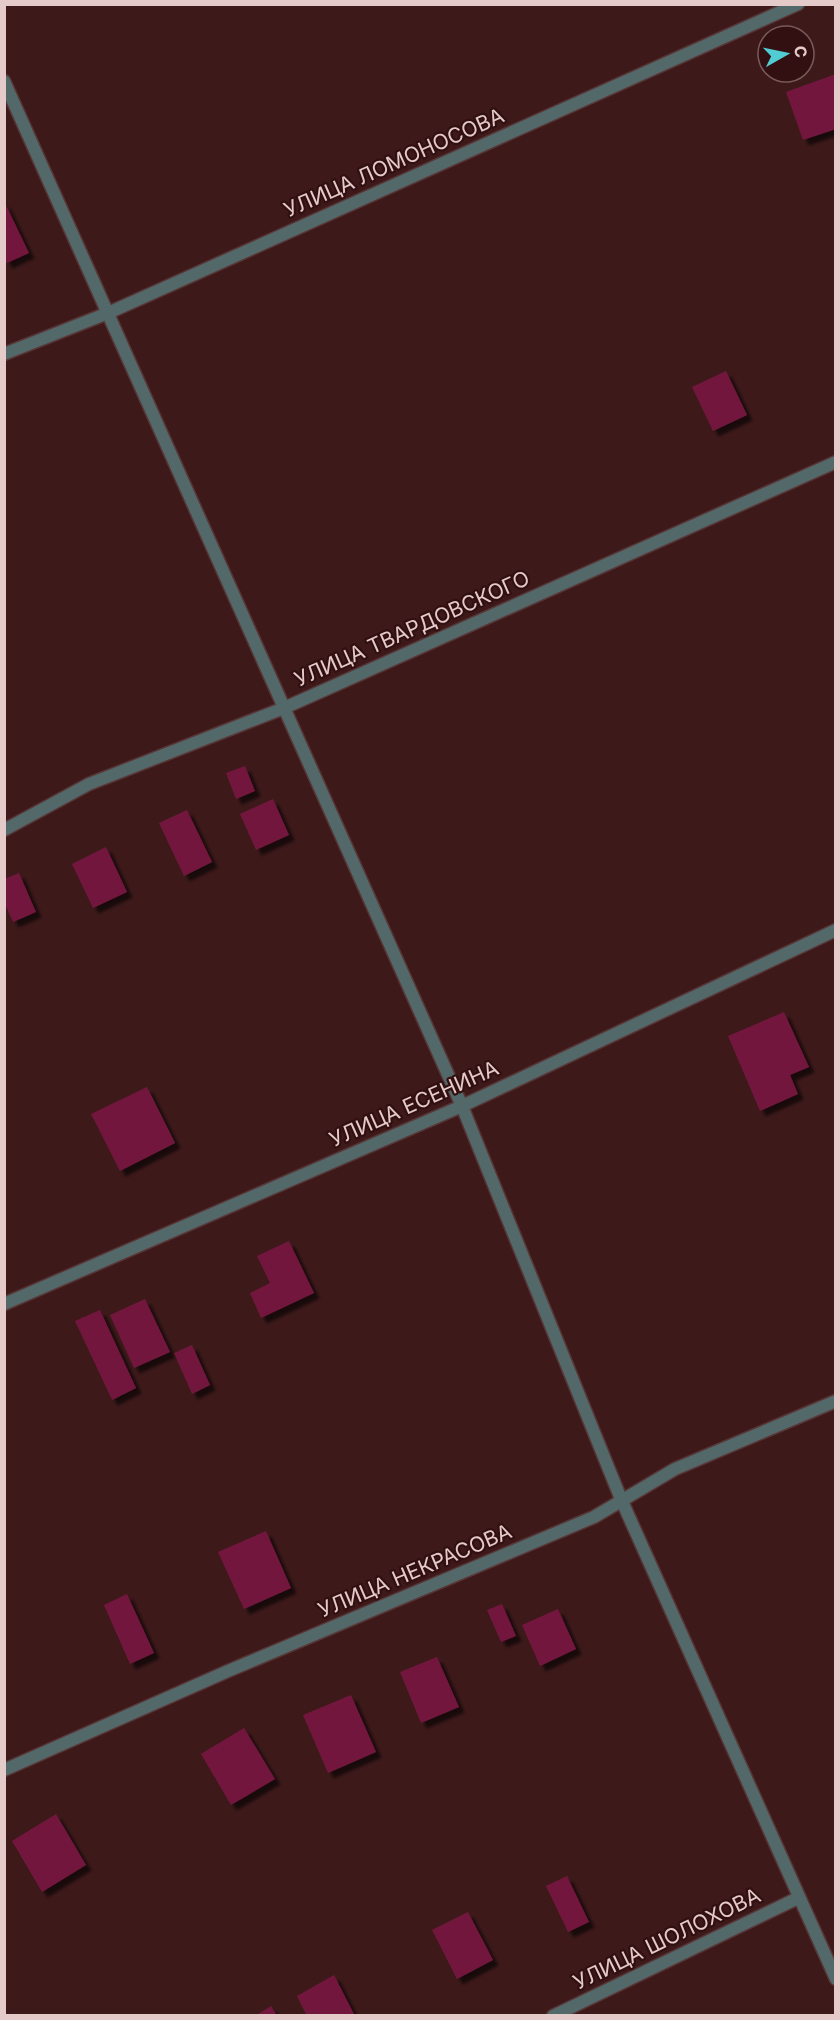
<svg xmlns="http://www.w3.org/2000/svg" width="840" height="2020" font-family="Inter,sans-serif">
  <style>
    .building { fill: #72193e; filter: url(#shadow) }
    .lines { fill: none; stroke-linecap: round; stroke-linejoin: round }
    .minor-casing { stroke: #583536; stroke-width: 15 }
    .minor { stroke: #526869; stroke-width: 12 }
    .labels { text-anchor: middle; stroke-width: 4.5; stroke-linejoin: round; paint-order: stroke }
    .street-label { font-size: 21px; fill: #e4cbca; stroke: #320f10 }
  </style>
  <defs>
    <filter id="shadow"><feDropShadow dx="5.5" dy="5.5" stdDeviation="1.5" flood-color="#0009"/></filter>
  </defs>
  <rect width="100%" height="100%" fill="#3d191a"/>
  <!-- building -->
  <g class="building">
    <polygon points="836,74 836,129 803,140 786,92"/>
    <polygon points="4,201 29,253 7,263 4,258"/>
    <polygon points="726,371 747,415 713,431 692,387"/>
    <polygon points="245,766 255,791 236,799 226,773"/>
    <polygon points="273,799 289,835 256,850 240,814"/>
    <polygon points="187,810 212,862 184,876 159,823"/>
    <polygon points="106,847 127,892 93,908 72,864"/>
    <polygon points="19,873 36,912 13,922 4,902 4,879"/>
    <polygon points="784,1012 809,1067 790,1075 798,1094 760,1111 728,1036"/>
    <polygon points="147,1087 175,1143 120,1171 91,1114"/>
    <polygon points="289,1241 314,1293 261,1318 250,1293 270,1283 257,1256"/>
    <polygon points="145,1299 170,1352 134,1368 110,1315"/>
    <polygon points="100,1310 136,1388 112,1400 75,1321"/>
    <polygon points="192,1345 210,1385 192,1394 174,1353"/>
    <polygon points="266,1531 291,1588 244,1609 218,1552"/>
    <polygon points="127,1594 154,1653 130,1664 104,1605"/>
    <polygon points="502,1604 516,1636 501,1642 487,1610"/>
    <polygon points="558,1609 576,1649 540,1666 522,1625"/>
    <polygon points="437,1657 459,1707 421,1723 400,1672"/>
    <polygon points="351,1695 376,1752 328,1773 303,1715"/>
    <polygon points="244,1728 275,1779 231,1805 201,1754"/>
    <polygon points="56,1814 86,1865 42,1892 12,1841"/>
    <polygon points="567,1876 589,1922 568,1932 546,1886"/>
    <polygon points="468,1912 493,1960 457,1979 432,1930"/>
    <polygon points="334,1975 355,2016 307,2016 297,1996"/>
    <polygon points="271,2006 277,2016 255,2016"/>
  </g>
  <g class="lines">
    <!-- minor casing -->
    <g class="minor-casing">
      <g id="minor">
        <polyline points="4,81 462,1106 621,1499 836,1979"/>
        <polyline points="4,354 108,313 798,4"/>
        <polyline points="4,830 89,784 284,708 836,462"/>
        <polyline points="4,1304 462,1106 836,930"/>
        <polyline points="4,1770 228,1671 594,1517 675,1469 836,1401"/>
        <polyline points="553,2016 798,1898"/>
      </g>
    </g>
    <!-- minor -->
    <use href="#minor" class="minor"/>
  </g>
  <g class="labels">
    <!-- street labels -->
    <g class="street-label">
      <text transform="translate(394 163) rotate(-24)" y="7">УЛИЦА ЛОМОНОСОВА</text>
      <text transform="translate(412 629) rotate(-24)" y="7">УЛИЦА ТВАРДОВСКОГО</text>
      <text transform="translate(414 1104) rotate(-24)" y="7">УЛИЦА ЕСЕНИНА</text>
      <text transform="translate(415 1571) rotate(-23)" y="7">УЛИЦА НЕКРАСОВА</text>
      <text transform="translate(667 1939) rotate(-26)" y="7">УЛИЦА ШОЛОХОВА</text>
    </g>
  </g>
  <!-- border -->
  <rect width="840" height="2020" fill="none" stroke="#e4cbca" stroke-width="12"/>
  <!-- north arrow -->
  <g transform="translate(786 54) rotate(81)"><circle r="28" fill="#320f10" stroke="#795a5a" stroke-width="1.5"/>
  <path d="M0-4.5L10 22L0 15L-10 22Z" fill="#51ccd3"/>
  <text y="-9" font-size="16" font-weight="bold" text-anchor="middle" fill="#e4cbca">С</text>
  </g>
</svg>
